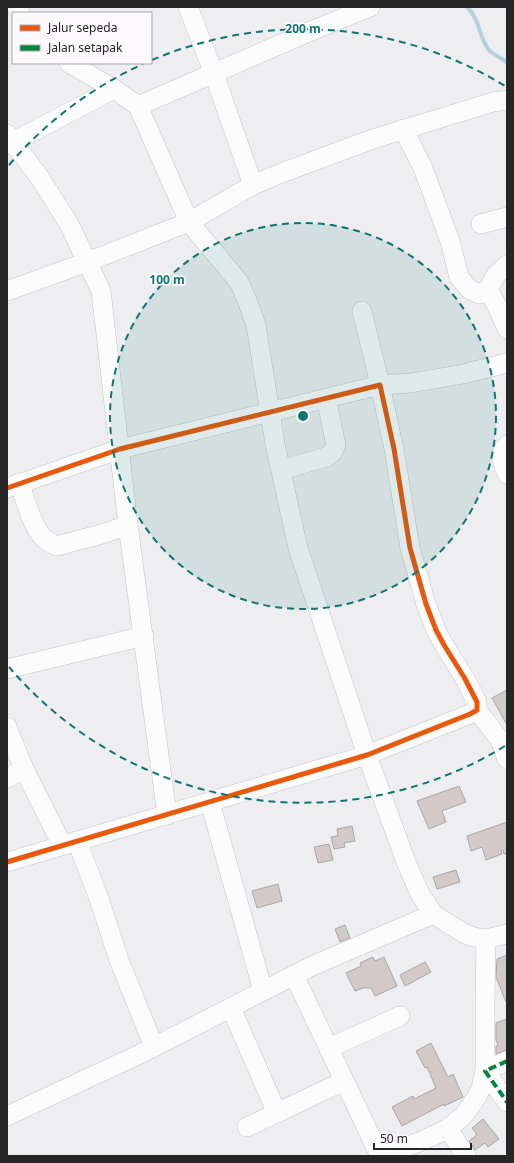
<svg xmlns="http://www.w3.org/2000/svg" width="514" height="1163" font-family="'Noto Sans',sans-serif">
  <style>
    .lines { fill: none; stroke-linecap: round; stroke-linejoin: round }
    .stream { stroke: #b4d2dd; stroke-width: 4 }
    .building { fill: #d2cac9; stroke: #a8a7a8 }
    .minor-casing { stroke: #c5c4c5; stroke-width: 20 }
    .minor { stroke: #fcfcfd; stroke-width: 19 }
    .quiet { stroke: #00873e; stroke-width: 4; stroke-dasharray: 8 4; stroke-linecap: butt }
    .cycleway-casing { stroke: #fdfafd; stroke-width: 8 }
    .cycleway { stroke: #e8590c; stroke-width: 5 }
    .ring { fill: none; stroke: #0f766e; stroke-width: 2; stroke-dasharray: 7 5 }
    .centre { fill: #0f766e; stroke: #fdfafd; stroke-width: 2 }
    .ring-label { font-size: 12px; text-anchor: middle; font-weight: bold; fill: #0f766e; stroke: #fdfafd; stroke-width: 3.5; stroke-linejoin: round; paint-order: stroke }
  </style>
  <rect width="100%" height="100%" fill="#eeedef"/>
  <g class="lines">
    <!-- stream -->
    <path class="stream" d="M467 7C481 21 478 36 489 50 491 53 503 59 507 63"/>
  </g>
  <!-- building -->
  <g class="building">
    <polygon points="507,690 507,725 492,698"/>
    <polygon points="459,786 466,802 442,811 446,822 429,829 417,801"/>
    <polygon points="507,822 507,854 504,854 503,850 501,851 502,854 486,860 482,847 471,851 467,836"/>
    <polygon points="352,826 355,841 344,843 345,847 334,849 331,837 338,836 337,829"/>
    <polygon points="329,844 333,860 318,863 314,847"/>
    <polygon points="456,870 460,882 437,889 433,877"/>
    <polygon points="278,884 282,901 257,908 252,891"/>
    <polygon points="345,925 350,938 340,942 335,929"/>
    <polygon points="507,955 507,1002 506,1002 496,977 497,959"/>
    <polygon points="373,957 375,961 384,957 397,986 375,996 371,988 363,988 355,991 346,973 361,966 360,963"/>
    <polygon points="425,962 431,972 405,986 400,975"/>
    <polygon points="507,1019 507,1050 496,1054 496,1046 498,1046 496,1039 496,1023"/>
    <polygon points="431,1043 448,1077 453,1074 463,1097 444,1106 444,1104 402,1126 392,1107 413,1096 414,1099 436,1088 427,1067 425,1068 416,1051"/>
    <polygon points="483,1119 499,1139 488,1147 485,1143 475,1150 469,1141 477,1135 472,1128"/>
  </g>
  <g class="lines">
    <!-- minor casing -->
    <g class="minor-casing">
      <g id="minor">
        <polyline points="17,7 20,13"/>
        <polyline points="188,7 214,74 253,185"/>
        <polyline points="69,63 114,89 138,106 189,222 239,282 247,300 256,325 275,444 298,548 367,755 406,862 419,892 433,914 465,934 474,937 486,939 507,934"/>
        <polyline points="138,106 311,31 370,7"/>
        <polyline points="403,129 423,168 450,241 459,277 469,289 479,294 488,290"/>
        <polyline points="7,134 40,178 69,224 101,291 128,525 167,815"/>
        <polyline points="7,145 114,89"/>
        <polyline points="481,224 507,217"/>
        <polyline points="507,265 496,275 488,290 496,304 507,329"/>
        <polyline points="7,291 87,262 189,222 253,185 284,172 373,139 493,102 507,100"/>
        <polyline points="362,311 380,385 411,383 463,374 507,363"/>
        <path d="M507 445C498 456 502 461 507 474"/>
        <polyline points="281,470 326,457 332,453 336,445 326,398"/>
        <path d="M19 483C26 500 32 529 46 540 49 543 54 544 57 546L102 534 128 525"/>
        <polyline points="7,488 120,449 380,385 394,449 410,548 426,604 436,630 444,645 464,677 477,702 477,710 470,714 367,755 7,862"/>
        <polyline points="7,669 144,636"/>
        <polyline points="477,710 500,740 507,759"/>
        <polyline points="7,727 24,769"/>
        <polyline points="7,778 24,769 62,845"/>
        <polyline points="210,802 263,991"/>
        <polyline points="77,841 98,896 119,960 154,1047"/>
        <polyline points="294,975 380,1156"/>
        <polyline points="231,1008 277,1113"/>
        <polyline points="329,1048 400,1016"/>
        <polyline points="507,1061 485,1071 507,1102"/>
        <polyline points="7,1116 140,1054 312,966 433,914"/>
        <polyline points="247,1127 344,1081"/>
        <polyline points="448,1129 466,1156"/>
        <polyline points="381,1156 419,1142 448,1129 464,1115 477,1097 481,1088 485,1071 485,1002 486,939"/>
      </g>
    </g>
    <!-- minor -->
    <use href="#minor" class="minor"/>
    <!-- quiet -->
    <polyline class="quiet" points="507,1061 485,1071 507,1102"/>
    <!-- cycleway casing -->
    <g class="cycleway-casing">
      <polyline id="cycleway" points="7,488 120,449 380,385 394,449 410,548 426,604 436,630 444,645 464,677 477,702 477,710 470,714 367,755 7,862"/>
    </g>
    <!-- cycleway -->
    <use href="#cycleway" class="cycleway"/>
  </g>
  <!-- distance rings -->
  <circle cx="303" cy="416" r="193" fill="#0f766e" fill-opacity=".12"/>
  <g class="ring">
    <circle cx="303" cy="416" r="193"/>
    <path d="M505 746A387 387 0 0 1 9 667M9 165A387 387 0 0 1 143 64M152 60A387 387 0 0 1 505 86"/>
  </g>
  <circle cx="303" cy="416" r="6" class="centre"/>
  <g class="ring-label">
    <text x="303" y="33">200 m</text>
    <text x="167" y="284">100 m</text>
  </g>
  <!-- border -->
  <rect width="514" height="1163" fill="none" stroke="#262526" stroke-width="16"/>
  <!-- legend -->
  <rect x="12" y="12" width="140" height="52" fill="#fdfafd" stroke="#a7a5a7"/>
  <rect x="20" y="25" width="20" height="6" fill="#e8590c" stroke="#a7a5a7"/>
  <text x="48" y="32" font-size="12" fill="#262526">Jalur sepeda</text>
  <rect x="20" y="45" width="20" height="6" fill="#00873e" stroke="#a7a5a7"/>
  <text x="48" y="52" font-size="12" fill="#262526">Jalan setapak</text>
  <!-- scale -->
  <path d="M374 1143v6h97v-6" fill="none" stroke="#262526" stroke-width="2"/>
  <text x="380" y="1143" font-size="12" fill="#262526" stroke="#fdfafd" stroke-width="3" paint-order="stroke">50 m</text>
</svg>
